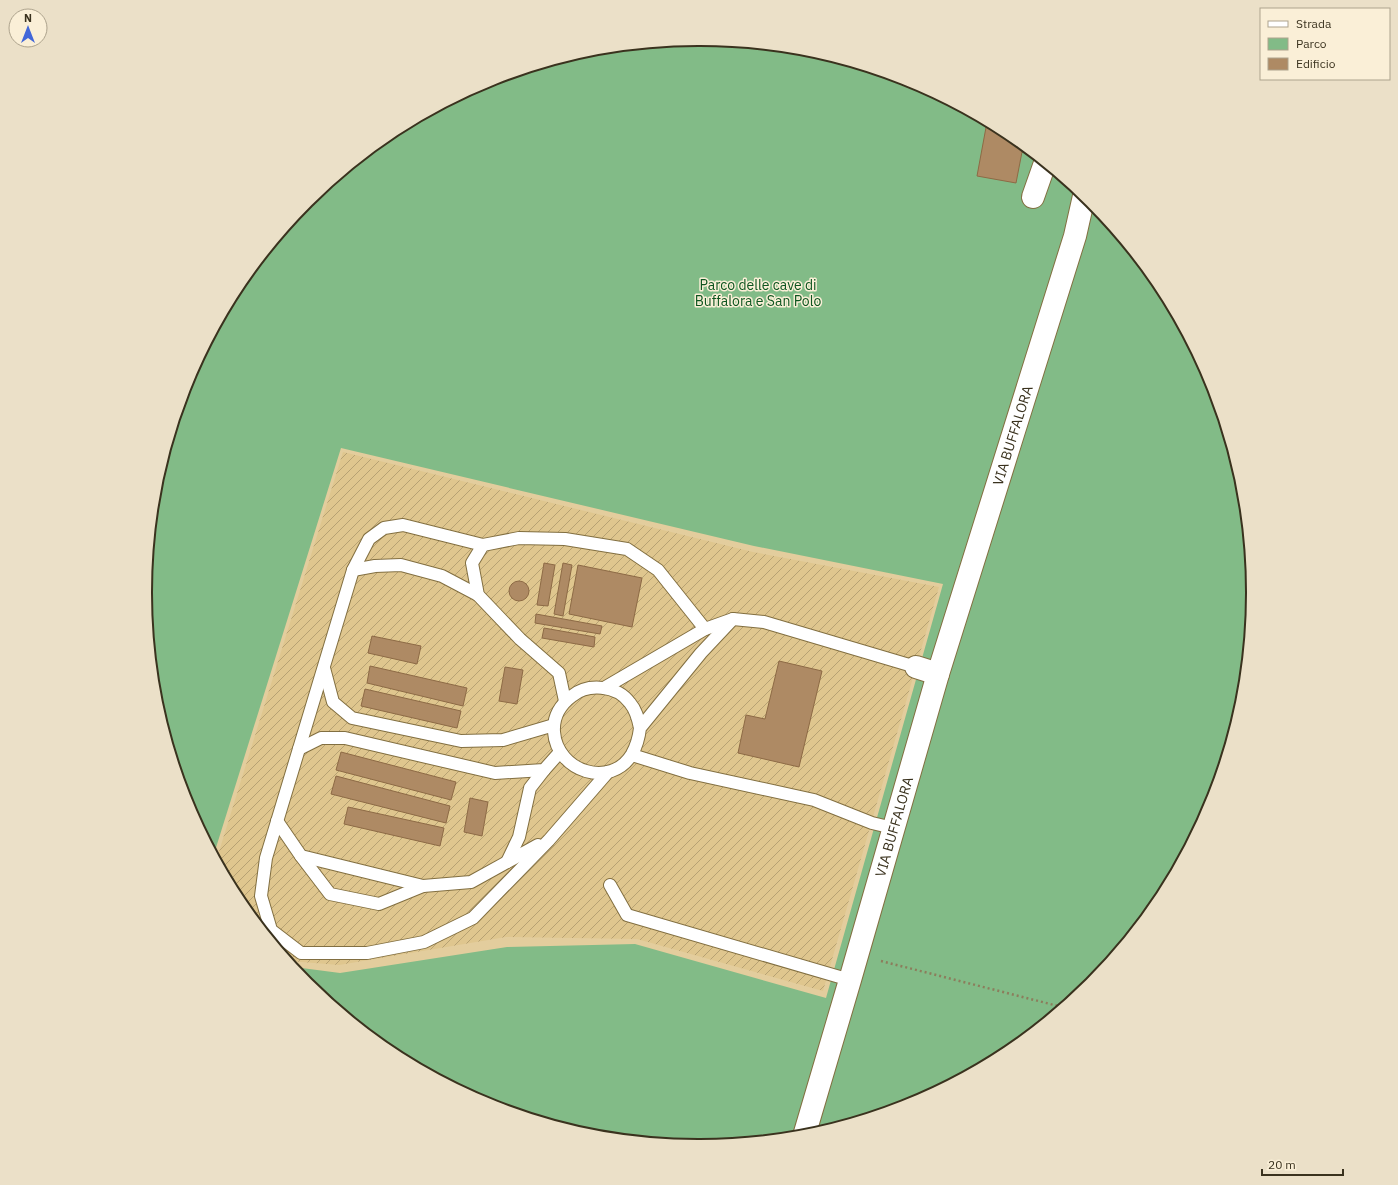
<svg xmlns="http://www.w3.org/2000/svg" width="1398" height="1185" font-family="'IBM Plex Sans',sans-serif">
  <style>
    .industrial { fill: url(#industrial-furrows) }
    .green { fill: #82bb87 }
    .building { fill: #ae8a64; stroke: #8d6a45 }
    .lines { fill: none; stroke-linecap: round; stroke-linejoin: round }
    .lane-casing { stroke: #826f41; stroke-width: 14 }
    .street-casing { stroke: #826f41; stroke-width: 24 }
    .path { stroke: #8c7d5c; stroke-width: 2.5; stroke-dasharray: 2 3; stroke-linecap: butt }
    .lane { stroke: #fff; stroke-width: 12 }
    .street { stroke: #fff; stroke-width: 22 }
    .labels { text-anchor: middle; stroke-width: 3; stroke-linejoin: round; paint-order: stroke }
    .park-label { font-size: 14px; fill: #0d551f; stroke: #faefd7 }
    .street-label { font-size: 14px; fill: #3a321e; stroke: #faefd7 }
    .rim { fill: none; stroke: #3a321e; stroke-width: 2 }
  </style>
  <defs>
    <pattern id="industrial-furrows" width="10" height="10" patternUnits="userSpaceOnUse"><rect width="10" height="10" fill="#dfc68e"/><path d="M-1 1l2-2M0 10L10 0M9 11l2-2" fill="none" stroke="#b6a173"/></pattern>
  </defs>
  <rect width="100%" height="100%" fill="#e3cd9d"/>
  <!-- industrial -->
  <polygon class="industrial" points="343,452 753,552 939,587 823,991 637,939 506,937 339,965 289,961 239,900 217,858"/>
  <!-- green -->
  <polygon class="green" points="699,39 807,50 911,81 1007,132 1091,201 1159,285 1210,381 1242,485 1252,593 1242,701 1210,805 1159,900 1090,984 1006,1053 911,1104 807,1135 699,1146 591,1135 487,1104 391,1053 307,984 294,967 340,973 507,947 635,944 826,998 943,584 754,546 341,448 214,854 188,804 156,700 146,592 156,484 188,380 239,285 308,201 392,132 487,81 591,50"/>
  <!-- building -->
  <g class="building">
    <polygon points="987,122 1007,132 1034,155 1022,152 1016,183 977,176"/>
    <polygon points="544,563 555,565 548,606 537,605"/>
    <polygon points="563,563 572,565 563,616 554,614"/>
    <polygon points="578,565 642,578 632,627 569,614"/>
    <circle cx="519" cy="591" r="10"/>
    <polygon points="536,614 602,626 600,634 535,623"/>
    <polygon points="544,628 595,637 594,647 542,638"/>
    <polygon points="372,636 421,646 417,664 368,653"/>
    <polygon points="779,661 822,671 799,767 738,753 746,715 765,719"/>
    <polygon points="370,666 467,688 463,706 367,683"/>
    <polygon points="505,667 523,670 517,704 499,701"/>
    <polygon points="365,689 461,711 457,728 361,706"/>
    <polygon points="341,752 456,782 451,800 336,770"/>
    <polygon points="336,776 450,806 446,823 331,794"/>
    <polygon points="470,798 488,802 482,836 464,832"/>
    <polygon points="348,807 444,828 440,846 344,824"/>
  </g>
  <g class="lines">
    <!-- lane casing -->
    <g class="lane-casing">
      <g id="lane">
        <polyline points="483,545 403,525 384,528 369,539 353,570 266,858 261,896 271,930 301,953 367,953 424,942 473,918 549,840 608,772"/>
        <polyline points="353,570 375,566 401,565 442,576 478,595"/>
        <polyline points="324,668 333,702 352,718 461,741 503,740 554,725"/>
        <polyline points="604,688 705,629 733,619 764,622 916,667"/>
        <polyline points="565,701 559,673 520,639 478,595 472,563 483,545 519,538 565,539 627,549 658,570 705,629"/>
        <path d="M640 728C638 718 636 710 630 703 617 685 588 683 572 696 560 705 553 717 554 732 557 772 611 789 632 754 637 745 639 737 640 728L701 653 733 619"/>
        <polyline points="299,749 321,738 345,738 495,773 544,770 560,752"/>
        <polyline points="632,755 690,773 814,800 872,823 893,828"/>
        <polyline points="277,821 301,856 423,886 471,882 538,845"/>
        <polyline points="301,856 330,894 379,904 423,886"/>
        <polyline points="507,862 519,837 530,788 544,770"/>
        <polyline points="610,885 627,915 850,980"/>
      </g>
    </g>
    <!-- street casing -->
    <g class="street-casing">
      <g id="street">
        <polyline points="1033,197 1045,163"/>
        <polyline points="916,667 938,674"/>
        <path id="s1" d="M804 1136 850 980 938 674 1075 236 1084 196"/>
      </g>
    </g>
    <!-- path -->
    <polyline class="path" points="881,961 1062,1007"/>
    <!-- lane -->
    <use href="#lane" class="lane"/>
    <!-- street -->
    <use href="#street" class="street"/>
  </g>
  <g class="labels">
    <!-- park labels -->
    <g class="park-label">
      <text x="758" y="290">Parco delle cave di<tspan x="758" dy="16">Buffalora e San Polo</tspan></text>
    </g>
    <!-- street labels -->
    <g class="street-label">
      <text dy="5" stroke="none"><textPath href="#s1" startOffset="731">VIA BUFFALORA</textPath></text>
      <text dy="5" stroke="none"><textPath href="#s1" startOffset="322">VIA BUFFALORA</textPath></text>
    </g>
  </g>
  <!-- crop -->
  <path d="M0 0H1398V1185H0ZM698 46H700A546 546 0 0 1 1246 592V593A546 546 0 0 1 700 1139H698A546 546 0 0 1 152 593V592A546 546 0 0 1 698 46Z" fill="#ebe0c8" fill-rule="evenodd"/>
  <path class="rim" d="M698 46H700A546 546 0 0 1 1246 592V593A546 546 0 0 1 700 1139H698A546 546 0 0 1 152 593V592A546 546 0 0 1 698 46Z"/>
  <!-- legend -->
  <rect x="1260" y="8" width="130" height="72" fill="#faefd7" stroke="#ada38d"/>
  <rect x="1268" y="21" width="20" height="6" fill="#ffffff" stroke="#ada38d"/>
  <text x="1296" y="28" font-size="12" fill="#3a321e">Strada</text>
  <rect x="1268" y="38" width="20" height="12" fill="#82bb87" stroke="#ada38d"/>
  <text x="1296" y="48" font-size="12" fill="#3a321e">Parco</text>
  <rect x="1268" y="58" width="20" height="12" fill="#ae8a64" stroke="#ada38d"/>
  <text x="1296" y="68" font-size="12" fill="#3a321e">Edificio</text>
  <!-- north arrow -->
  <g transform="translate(28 28)"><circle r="19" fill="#faefd7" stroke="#ada38d"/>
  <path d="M0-3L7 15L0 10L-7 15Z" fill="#4267d9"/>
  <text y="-6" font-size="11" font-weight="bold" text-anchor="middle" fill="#3a321e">N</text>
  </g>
  <!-- scale -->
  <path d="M1262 1169v6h81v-6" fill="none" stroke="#3a321e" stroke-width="2"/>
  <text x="1268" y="1169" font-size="12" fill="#3a321e" stroke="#faefd7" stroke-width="3" paint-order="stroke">20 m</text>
</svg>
